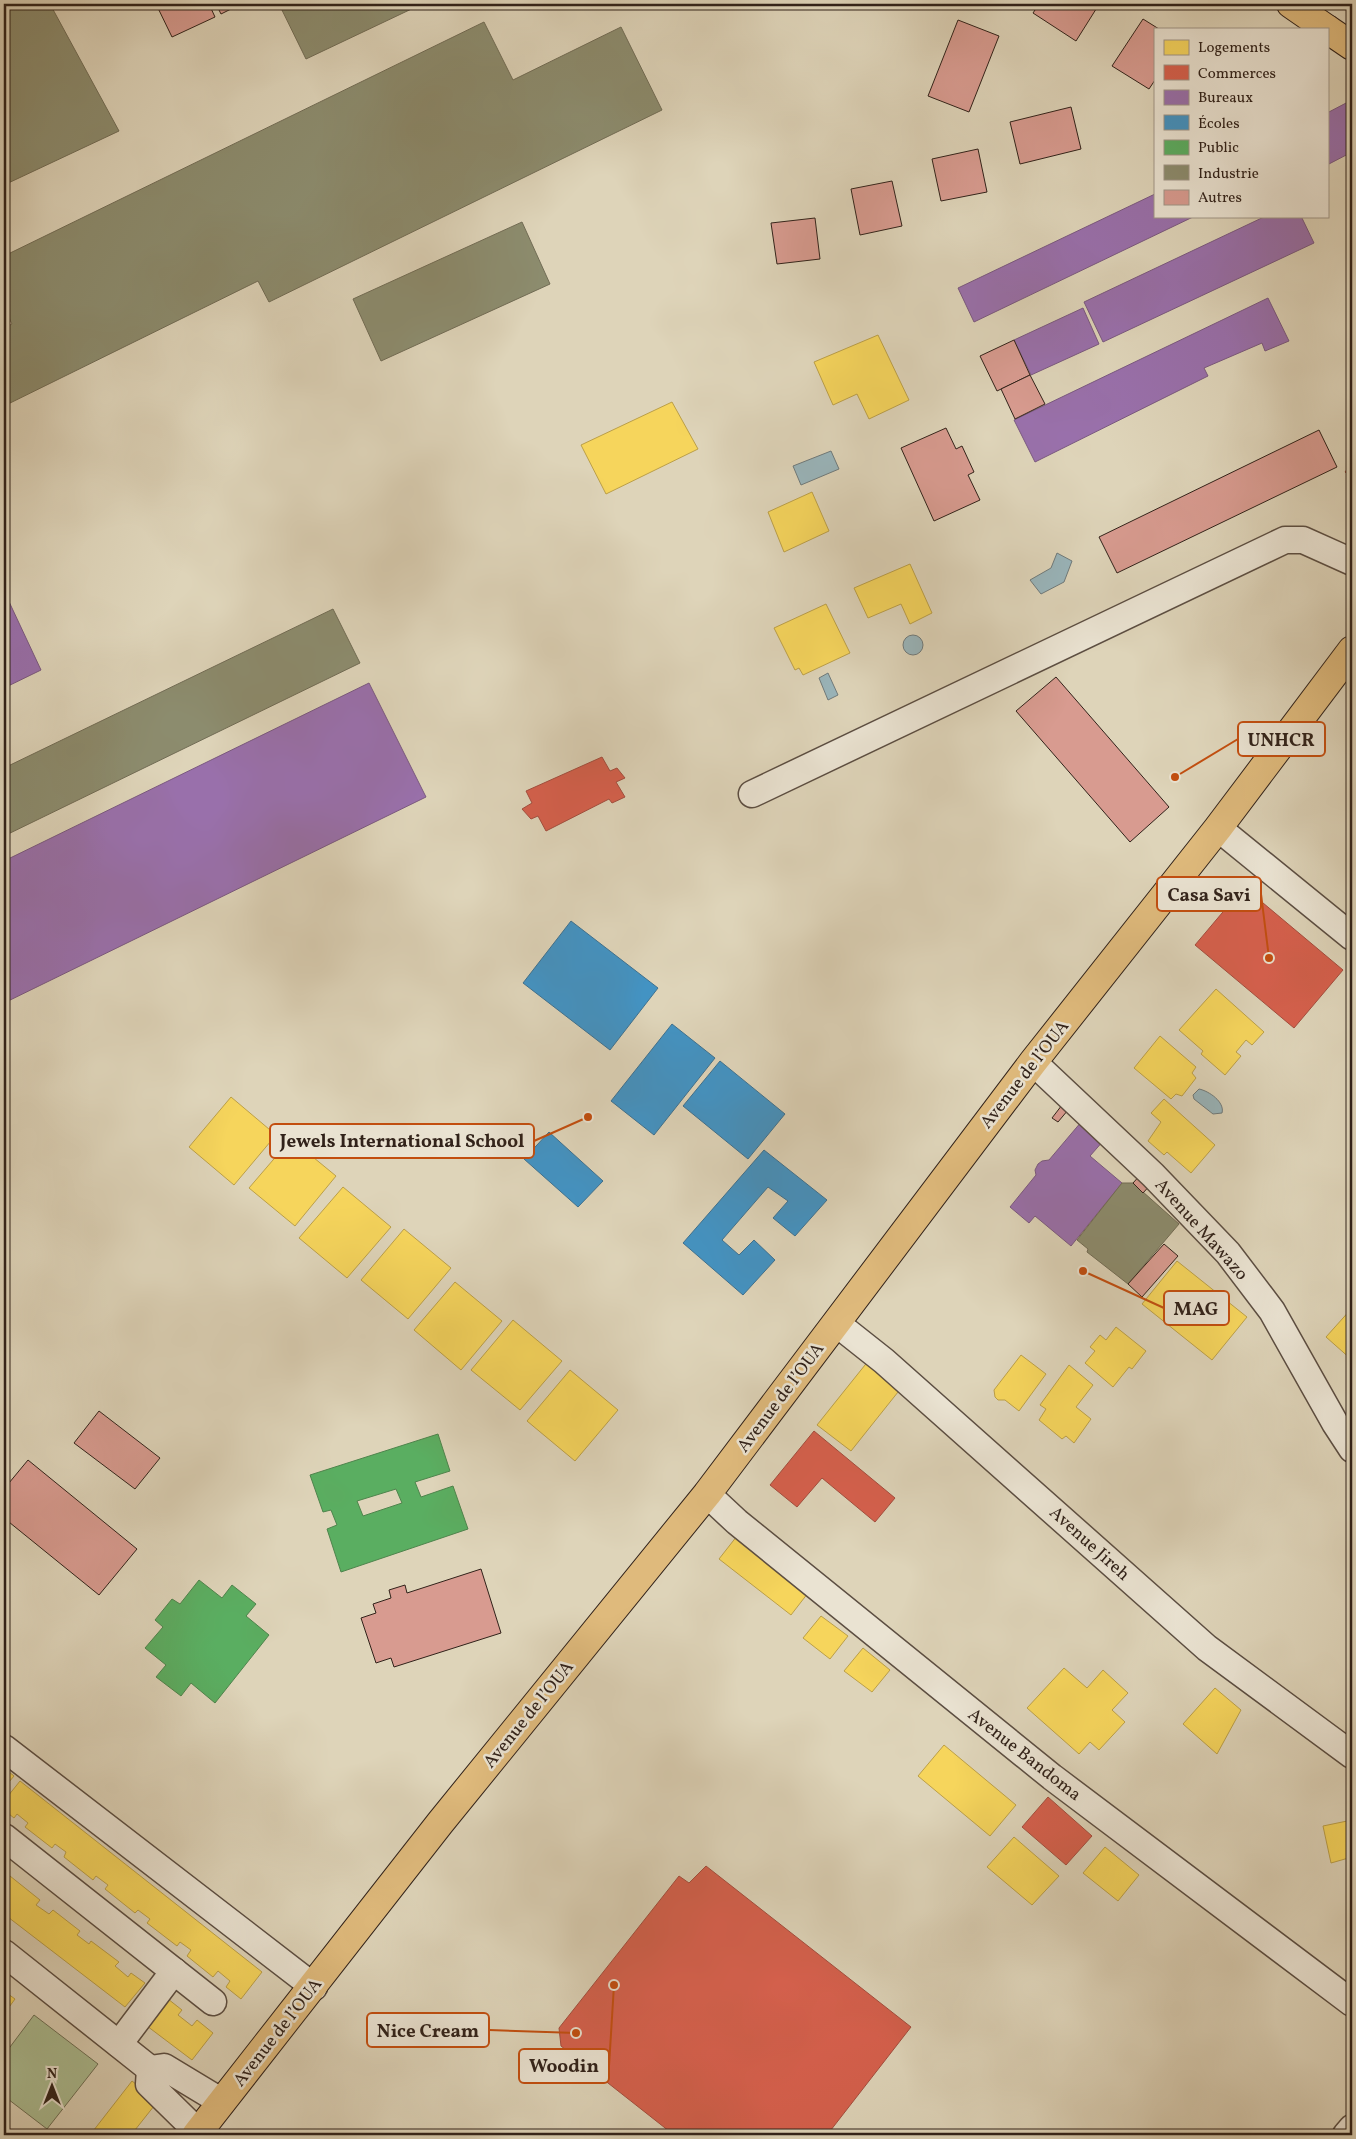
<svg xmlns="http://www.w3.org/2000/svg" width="1356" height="2139" font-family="Vollkorn,serif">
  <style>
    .green { fill: #acbe93; stroke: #6e7056 }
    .water { fill: #99b5bb; stroke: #6f7a7b }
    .homes { fill: #f6d55c; stroke: #bb9f48 }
    .shops { fill: #d6604d; stroke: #a44d3e }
    .offices { fill: #9970ab; stroke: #7a5980 }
    .schools { fill: #4393c3; stroke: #3e7190 }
    .public { fill: #5aae61; stroke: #4e844c; fill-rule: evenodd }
    .industry { fill: #8c8c6e; stroke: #716c55 }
    .building { fill: #d89b90; stroke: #31221a }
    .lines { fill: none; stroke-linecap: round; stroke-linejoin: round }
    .minor-casing { stroke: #5c4e42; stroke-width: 29 }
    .major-casing { stroke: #31221a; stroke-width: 30 }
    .minor { stroke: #eae3d2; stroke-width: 26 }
    .major { stroke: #dfba7c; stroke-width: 28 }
    .labels { text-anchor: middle; stroke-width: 5; stroke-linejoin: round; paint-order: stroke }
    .street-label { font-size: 18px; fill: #31221a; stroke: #eae3d2 }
    .leader { fill: none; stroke: #c34e0f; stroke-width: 2 }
    .callout-dot { fill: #c34e0f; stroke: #eae3d2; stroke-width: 2 }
    .callout { fill: #eae3d2; stroke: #c34e0f; stroke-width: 2 }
    .callout-label { font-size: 19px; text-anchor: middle; font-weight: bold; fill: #31221a }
  </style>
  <rect width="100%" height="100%" fill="#ded4b9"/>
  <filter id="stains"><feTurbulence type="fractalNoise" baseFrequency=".004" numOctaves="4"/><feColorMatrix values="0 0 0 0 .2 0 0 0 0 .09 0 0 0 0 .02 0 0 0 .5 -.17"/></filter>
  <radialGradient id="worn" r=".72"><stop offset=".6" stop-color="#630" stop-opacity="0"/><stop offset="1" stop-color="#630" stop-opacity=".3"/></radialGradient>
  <!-- green -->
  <polygon class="green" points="34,2015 98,2064 47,2129 4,2096 4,2055"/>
  <!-- water -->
  <g class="water">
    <polygon points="831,451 839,469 801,485 793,466"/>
    <polygon points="1057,553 1072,561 1064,582 1041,594 1030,580 1051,568"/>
    <circle cx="913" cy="645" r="10"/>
    <polygon points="828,673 838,695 828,700 819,678"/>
    <path d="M1199 1089C1209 1091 1225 1102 1222 1113L1213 1114 1194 1099 1193 1095Z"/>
  </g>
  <!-- homes -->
  <g class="homes">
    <polygon points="878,335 909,400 869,419 857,394 833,405 814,362"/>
    <polygon points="672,402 698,449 606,494 581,445"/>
    <polygon points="812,492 829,531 784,552 768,512"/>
    <polygon points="910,564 932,613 910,624 901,604 868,618 854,588"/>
    <polygon points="826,604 850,653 803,675 799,668 795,670 774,628"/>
    <polygon points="1216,989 1264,1032 1252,1045 1246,1040 1236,1052 1241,1056 1225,1075 1201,1054 1203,1051 1179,1030"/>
    <polygon points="1160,1036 1196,1067 1192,1073 1196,1078 1182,1096 1176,1094 1171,1099 1134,1068"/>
    <polygon points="231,1097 276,1135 234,1185 189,1147"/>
    <polygon points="1164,1099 1215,1145 1191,1173 1167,1152 1164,1155 1148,1141 1161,1122 1151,1113"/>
    <polygon points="291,1139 336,1176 295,1226 249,1188"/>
    <polygon points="343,1187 391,1227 347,1278 299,1238"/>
    <polygon points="404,1229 451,1268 408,1319 361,1280"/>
    <polygon points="1177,1261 1247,1317 1212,1360 1142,1304"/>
    <polygon points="455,1282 502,1321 461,1370 414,1330"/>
    <polygon points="1352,1308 1352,1360 1326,1337"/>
    <polygon points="513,1320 562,1361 520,1410 471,1370"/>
    <polygon points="1116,1327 1146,1351 1132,1369 1129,1367 1113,1387 1085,1363 1095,1351 1090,1347 1100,1335 1106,1340"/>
    <polygon points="873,1355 906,1382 851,1451 817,1425"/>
    <polygon points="1021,1355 1046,1374 1019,1411 1005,1400 998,1400 995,1397 994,1390"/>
    <polygon points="1069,1365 1093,1385 1076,1407 1091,1419 1074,1443 1066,1436 1062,1439 1039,1420 1046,1409 1040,1405"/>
    <polygon points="570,1370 618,1410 575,1461 527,1421"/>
    <polygon points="737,1536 808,1593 791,1615 719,1559"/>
    <polygon points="821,1616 848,1636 830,1659 803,1638"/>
    <polygon points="863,1648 890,1670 872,1692 844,1671"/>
    <polygon points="1064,1668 1087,1688 1103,1670 1128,1693 1112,1710 1125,1722 1099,1750 1090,1742 1079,1754 1027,1708"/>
    <polygon points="1215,1688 1241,1710 1217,1754 1183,1724"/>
    <polygon points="944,1745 1016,1805 990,1836 918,1776"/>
    <polygon points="4,1768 14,1776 4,1788"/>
    <polygon points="20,1781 262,1972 241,1999 226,1987 230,1981 218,1971 213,1977 187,1956 191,1950 180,1942 177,1946 147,1923 150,1919 138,1910 135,1913 105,1889 108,1885 96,1876 93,1880 64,1857 66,1852 55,1844 52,1848 25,1827 28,1823 17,1814 14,1818 4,1810 4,1801"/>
    <polygon points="1352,1820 1352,1857 1331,1863 1323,1826"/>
    <polygon points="1014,1837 1059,1876 1032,1905 987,1867"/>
    <polygon points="1105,1847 1139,1875 1118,1901 1083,1873"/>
    <polygon points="10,1876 40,1900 36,1905 49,1914 53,1910 80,1931 77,1935 89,1944 91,1941 119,1962 115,1966 128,1977 131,1973 145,1983 125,2007 4,1914 4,1877 7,1880"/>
    <polygon points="4,1991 15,1999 4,2014"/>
    <polygon points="168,1999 182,2010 178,2015 192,2026 197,2020 213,2033 192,2060 147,2026"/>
    <polygon points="132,2081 158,2101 131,2135 90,2135"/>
  </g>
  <!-- shops -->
  <g class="shops">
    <polygon points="1352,463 1352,478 1345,472"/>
    <polygon points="602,757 610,771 617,768 625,778 616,782 625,797 612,803 609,799 546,831 538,816 531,819 522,809 532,803 526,791"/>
    <polygon points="1244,887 1343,970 1294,1028 1195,945"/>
    <polygon points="814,1431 895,1498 875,1522 822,1478 797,1507 770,1485"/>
    <polygon points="1048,1797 1092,1836 1066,1865 1022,1827"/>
    <polygon points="706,1866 911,2027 827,2135 674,2135 561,2046 559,2028 679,1876 689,1883"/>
  </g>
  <!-- offices -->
  <g class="offices">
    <polygon points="1348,102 1352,110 1352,152 1327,165 1327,113"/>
    <polygon points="1155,194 1155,216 1195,216 974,322 958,288"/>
    <polygon points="1266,216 1301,216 1314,243 1103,342 1084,302"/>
    <polygon points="1268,298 1289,341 1265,351 1262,343 1204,368 1208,376 1035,462 1014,420"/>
    <polygon points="1083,308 1099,344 1031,375 1014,340"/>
    <polygon points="4,591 41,670 4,688"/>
    <polygon points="369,683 426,797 4,1003 4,861"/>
    <polygon points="1082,1121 1104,1140 1090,1156 1122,1183 1071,1246 1035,1216 1029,1223 1010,1207 1036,1175 1035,1170 1038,1164 1042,1161 1049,1160"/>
  </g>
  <!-- schools -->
  <g class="schools">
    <polygon points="571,921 658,988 610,1050 523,983"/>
    <polygon points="672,1024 715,1058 654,1135 611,1101"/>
    <polygon points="720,1061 785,1114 748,1159 683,1106"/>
    <polygon points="549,1132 603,1181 578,1207 524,1159"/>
    <polygon points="764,1150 827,1200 795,1236 773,1218 788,1201 768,1187 722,1240 739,1255 754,1240 775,1260 743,1295 683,1243"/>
  </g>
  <!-- public -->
  <g class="public">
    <path d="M438 1434 450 1471 415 1482 421 1497 453 1486 468 1529 341 1572 327 1529 337 1525 331 1510 323 1512 310 1475ZM396 1489 402 1503 363 1516 357 1501Z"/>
    <polygon points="199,1580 222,1598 232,1585 256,1604 246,1616 269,1635 215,1703 191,1683 181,1696 156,1677 166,1665 145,1648 163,1627 155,1620 172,1599 180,1604"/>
  </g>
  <!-- industry -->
  <g class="industry">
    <polygon points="4,4 50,4 119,131 4,185"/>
    <polygon points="279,4 422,4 306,59"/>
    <polygon points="484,22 513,80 621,27 662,110 269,302 258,281 4,406 4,328 12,324 4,308 4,256"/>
    <polygon points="522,222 550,284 381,361 353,299"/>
    <polygon points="333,609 360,663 4,836 4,768"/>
    <polygon points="1122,1183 1133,1183 1179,1224 1128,1284 1087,1252 1088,1249 1077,1240"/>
  </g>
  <!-- building -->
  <g class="building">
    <polygon points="156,4 209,4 215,17 172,37"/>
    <polygon points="216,4 241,4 221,14"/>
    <polygon points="1039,4 1094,4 1098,6 1076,41 1033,13"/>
    <polygon points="1143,19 1159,29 1155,29 1155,80 1149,89 1112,66"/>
    <polygon points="958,20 999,36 969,112 928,96"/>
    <polygon points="1071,107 1081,149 1020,164 1010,122"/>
    <polygon points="978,149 987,192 941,201 932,159"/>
    <polygon points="892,181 902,226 860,235 851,189"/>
    <polygon points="815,218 820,259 777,264 771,223"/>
    <polygon points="1014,340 1030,375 997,391 980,356"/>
    <polygon points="1030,375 1045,404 1015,419 1001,389"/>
    <polygon points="946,428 956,449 962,446 974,472 968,475 980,500 934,521 901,448"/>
    <polygon points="1319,430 1337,467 1117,573 1099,537"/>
    <polygon points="1056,677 1169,807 1130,842 1016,711"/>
    <polygon points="1062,1105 1068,1110 1058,1122 1052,1118"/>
    <polygon points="1142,1173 1152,1183 1143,1193 1133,1183"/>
    <polygon points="1164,1244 1178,1256 1142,1297 1128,1284"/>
    <polygon points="99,1411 160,1458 135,1489 74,1443"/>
    <polygon points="28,1460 137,1549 99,1595 4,1518 4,1489"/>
    <polygon points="481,1569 501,1633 394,1667 391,1658 376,1663 361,1618 376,1613 373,1604 391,1598 389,1590 405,1585 407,1593"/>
  </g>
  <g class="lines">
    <!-- minor casing -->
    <g class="minor-casing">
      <g id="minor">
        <polyline points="752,794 1285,540 1303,540 1352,562"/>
        <polyline points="1218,828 1352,937"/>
        <polyline points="1033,1062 1153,1175 1228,1253 1272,1311 1335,1423 1352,1449"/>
        <polyline points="836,1323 884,1361 1207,1648 1352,1755"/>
        <polyline points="707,1494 737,1522 1052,1777 1352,2003"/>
        <polyline points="4,1748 314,1987"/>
        <polyline points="4,1837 213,2002"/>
        <polyline points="4,1953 150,2069"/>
        <polyline points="119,2044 174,1971"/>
        <polyline points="198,2132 149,2084 150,2069 164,2067 222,2102"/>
        <polyline points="1346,2135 1352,2128"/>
      </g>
    </g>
    <!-- major casing -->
    <g class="major-casing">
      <g id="major">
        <polyline points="1291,4 1327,29"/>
        <polyline points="1327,29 1352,46"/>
        <polyline points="196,2135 440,1823 707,1494 1033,1062 1218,828 1352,650"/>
      </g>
    </g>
    <!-- minor -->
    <use href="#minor" class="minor"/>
    <!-- major -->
    <use href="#major" class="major"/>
  </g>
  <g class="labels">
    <!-- street labels -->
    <g class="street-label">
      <text transform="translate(1024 1074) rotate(-52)" y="6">Avenue de l’OUA</text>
      <text transform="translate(1202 1229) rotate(48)" y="6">Avenue Mawazo</text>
      <text transform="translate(780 1397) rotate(-53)" y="6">Avenue de l’OUA</text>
      <text transform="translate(1090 1543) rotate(42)" y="6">Avenue Jireh</text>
      <text transform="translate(528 1714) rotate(-51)" y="6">Avenue de l’OUA</text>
      <text transform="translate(1025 1754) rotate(38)" y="6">Avenue Bandoma</text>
      <text transform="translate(277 2032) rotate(-52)" y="6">Avenue de l’OUA</text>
    </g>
  </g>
  <!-- callouts -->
  <path class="leader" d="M1175 777L1238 739M1269 958L1261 894M588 1117L534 1141M1083 1271L1164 1308M576 2033L489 2030M614 1985L609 2066"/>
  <g class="callout-dot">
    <circle cx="1175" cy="777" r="5"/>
    <circle cx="1269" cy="958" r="5"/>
    <circle cx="588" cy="1117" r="5"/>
    <circle cx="1083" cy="1271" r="5"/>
    <circle cx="576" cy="2033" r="5"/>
    <circle cx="614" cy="1985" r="5"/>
  </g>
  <g class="callout">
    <rect x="1238" y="722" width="87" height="34" rx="5"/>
    <rect x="1157" y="877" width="104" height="34" rx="5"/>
    <rect x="270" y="1124" width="264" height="34" rx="5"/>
    <rect x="1164" y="1291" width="65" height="34" rx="5"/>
    <rect x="367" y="2013" width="122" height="34" rx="5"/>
    <rect x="519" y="2049" width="90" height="34" rx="5"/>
  </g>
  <g class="callout-label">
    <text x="1281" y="746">UNHCR</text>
    <text x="1209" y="901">Casa Savi</text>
    <text x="402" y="1147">Jewels International School</text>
    <text x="1196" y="1315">MAG</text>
    <text x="428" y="2037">Nice Cream</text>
    <text x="564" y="2072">Woodin</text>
  </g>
  <!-- margin -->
  <rect width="1356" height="2139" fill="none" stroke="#ded4b9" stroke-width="20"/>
  <rect x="5" y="5" width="1346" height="2129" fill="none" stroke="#31221a" stroke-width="2.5"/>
  <rect x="10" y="10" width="1336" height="2119" fill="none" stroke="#31221a"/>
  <!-- legend -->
  <rect x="1154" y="28" width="175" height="190" fill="#eae3d2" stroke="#a09688"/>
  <rect x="1164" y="40" width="25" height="15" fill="#f6d55c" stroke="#a09688"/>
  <text x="1198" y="52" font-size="15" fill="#31221a">Logements</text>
  <rect x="1164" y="65" width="25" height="15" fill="#d6604d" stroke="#a09688"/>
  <text x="1198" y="78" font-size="15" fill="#31221a">Commerces</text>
  <rect x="1164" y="90" width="25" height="15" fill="#9970ab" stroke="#a09688"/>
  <text x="1198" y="102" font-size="15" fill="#31221a">Bureaux</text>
  <rect x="1164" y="115" width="25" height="15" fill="#4393c3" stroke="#a09688"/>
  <text x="1198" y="128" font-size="15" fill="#31221a">Écoles</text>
  <rect x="1164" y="140" width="25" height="15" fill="#5aae61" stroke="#a09688"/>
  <text x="1198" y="152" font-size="15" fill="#31221a">Public</text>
  <rect x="1164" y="165" width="25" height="15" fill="#8c8c6e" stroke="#a09688"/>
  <text x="1198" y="178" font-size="15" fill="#31221a">Industrie</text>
  <rect x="1164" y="190" width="25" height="15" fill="#d89b90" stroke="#a09688"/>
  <text x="1198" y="202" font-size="15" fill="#31221a">Autres</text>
  <!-- north arrow -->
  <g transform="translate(52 2086)" stroke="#eae3d2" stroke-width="4" paint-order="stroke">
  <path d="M0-4L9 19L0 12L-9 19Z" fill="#31221a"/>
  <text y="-8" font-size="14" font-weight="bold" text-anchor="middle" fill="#31221a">N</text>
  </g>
  <rect width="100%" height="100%" filter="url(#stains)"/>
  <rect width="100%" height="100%" fill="url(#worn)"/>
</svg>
